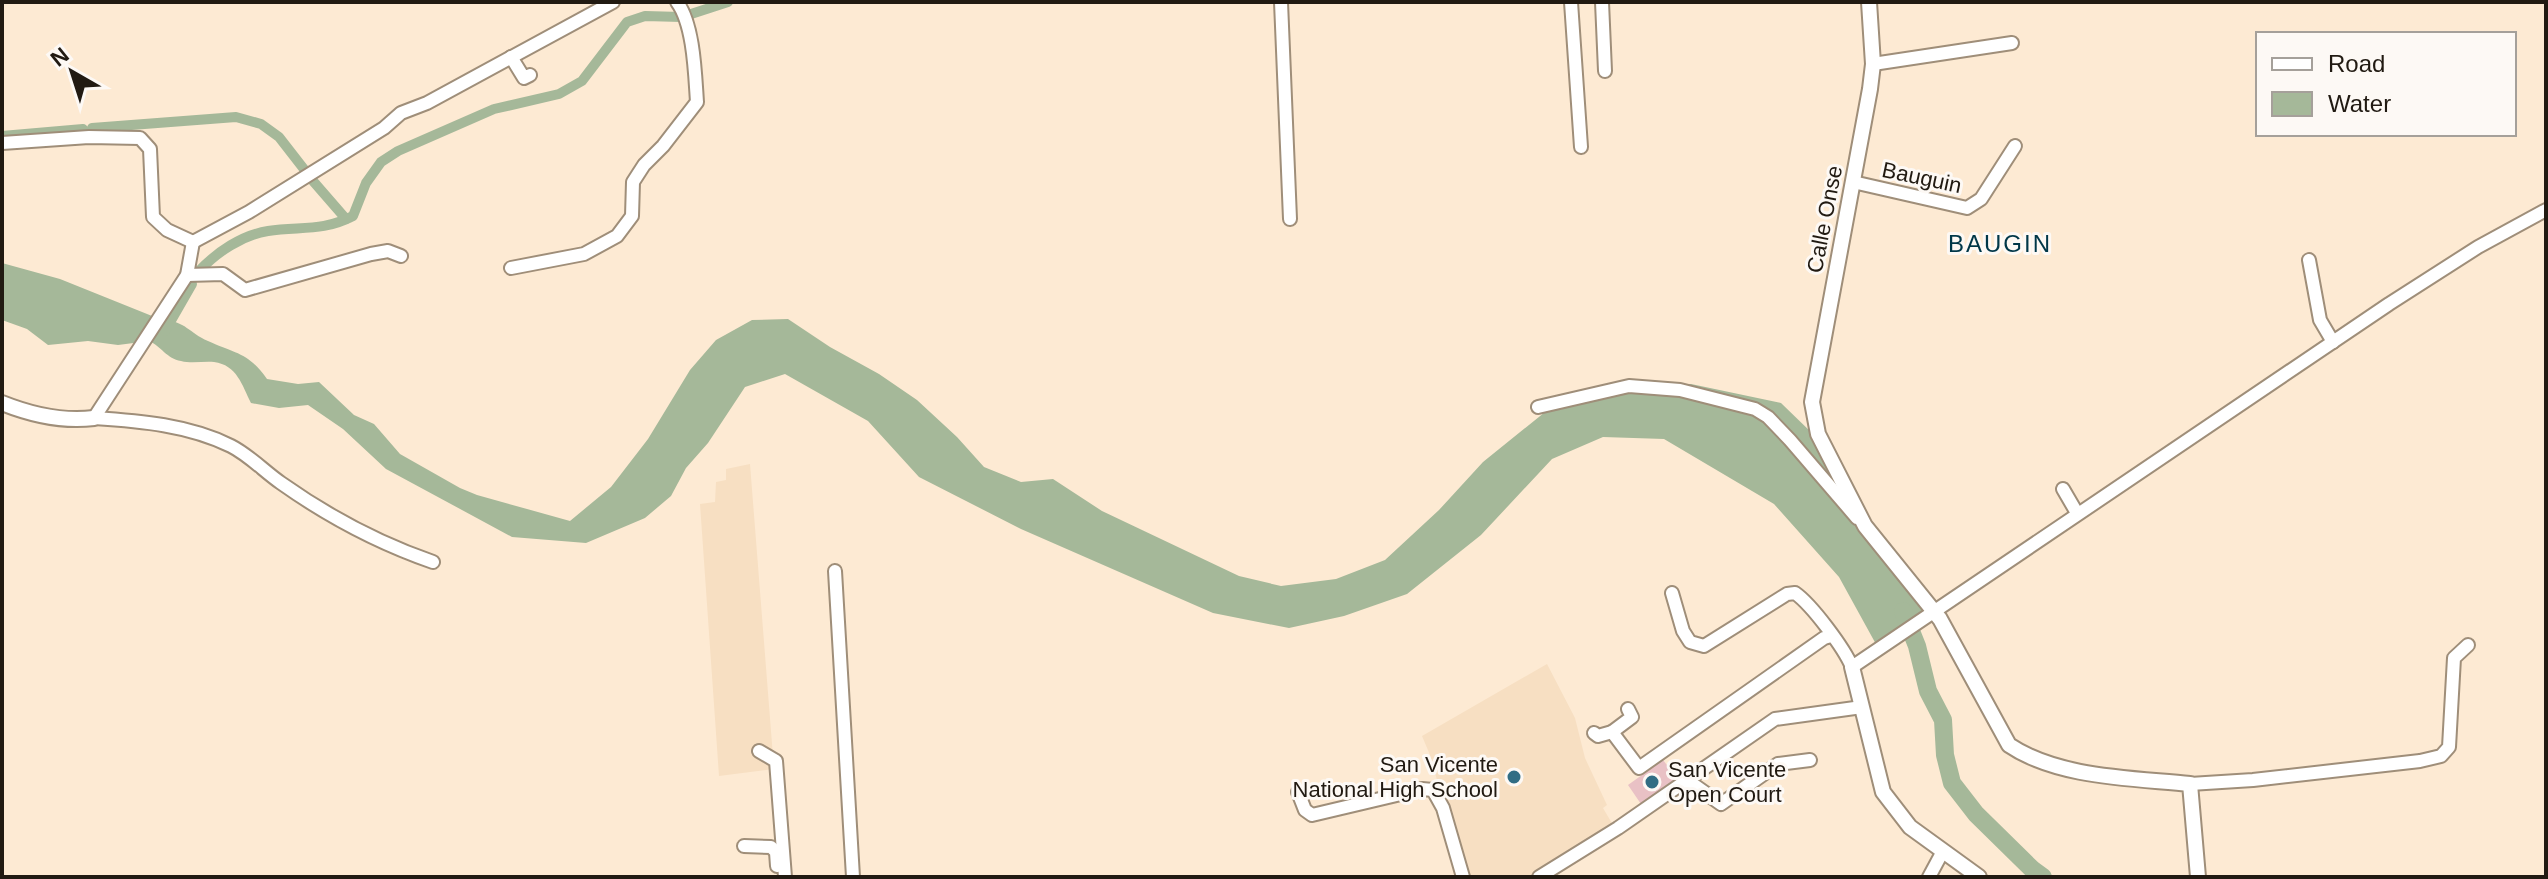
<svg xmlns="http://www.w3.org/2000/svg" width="2548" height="879" font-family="Arial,sans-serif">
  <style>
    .built { fill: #f7dfc2 }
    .green { fill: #e9c1c5 }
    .water { fill: #a5b899 }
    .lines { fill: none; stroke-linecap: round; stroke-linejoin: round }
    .canal { stroke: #a5b899; stroke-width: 10 }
    .river { stroke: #a5b899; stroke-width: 18 }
    .minor-casing { stroke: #9f8e79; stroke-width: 16 }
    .tertiary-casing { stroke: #9f8e79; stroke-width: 18 }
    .minor { stroke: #fff; stroke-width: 12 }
    .tertiary { stroke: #fff; stroke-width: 14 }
    .poi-dot { fill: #316d84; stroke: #fdf9f5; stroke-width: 3 }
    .labels { text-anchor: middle; stroke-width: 6; stroke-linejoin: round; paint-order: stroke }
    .street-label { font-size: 22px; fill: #211a12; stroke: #fdf9f5 }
    .poi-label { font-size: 22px; fill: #211a12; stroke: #fdf9f5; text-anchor: end }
    .neighbourhood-label { font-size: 24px; letter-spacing: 2px; fill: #003748; stroke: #fdf9f5 }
  </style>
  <rect width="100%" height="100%" fill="#fdead3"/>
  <!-- built -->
  <g class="built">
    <polygon points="750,464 774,769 719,776 700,504 715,502 716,482 726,480 726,469"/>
    <polygon points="1547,664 1575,718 1585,758 1607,805 1603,808 1613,825 1531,877 1464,877 1430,755 1422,736"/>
  </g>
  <!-- green -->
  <polygon class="green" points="1663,760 1677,778 1641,804 1628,785"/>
  <!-- water -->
  <path class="water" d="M2 263 60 279 162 320C186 321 189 333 208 341 236 354 248 352 267 379L298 384 319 382 354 415 374 424 400 454 460 488 477 495 570 521 611 487 648 439 690 370 716 340 752 320 788 319 830 347 879 374 917 400 957 437 984 467 1021 482 1053 479 1102 511 1239 576 1281 586 1336 579 1385 560 1439 510 1483 462 1555 404 1608 393 1691 384 1781 403 1814 435 1837 478 1928 609 1877 646 1839 577 1774 504 1664 439 1603 437 1552 459 1481 535 1407 594 1344 616 1289 628 1213 613 1021 529 919 477 868 421 785 374 745 387 708 443 686 468 671 496 645 518 586 543 512 537 386 469 343 429 308 405 279 408 251 403C242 385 237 365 214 362 203 361 192 364 181 361 167 359 161 346 149 341L118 345 88 341 48 345 27 329 2 320Z"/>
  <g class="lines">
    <!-- canal -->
    <g class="canal">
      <polyline points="688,15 728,2"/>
      <polyline points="92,128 236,117 261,124 279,137 307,173"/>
      <polyline points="2,136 83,129"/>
      <polyline points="313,181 346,219"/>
      <path d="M199 271C217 252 242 235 268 231 300 226 322 232 353 216L366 183 381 162 398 151 494 109 559 94 582 81 627 22 645 16 681 17"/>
      <polyline points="165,331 192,284"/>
    </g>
    <!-- river -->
    <polyline class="river" points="1903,611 1917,646 1928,691 1943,720 1945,755 1952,783 1976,814 2032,869 2043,877"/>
    <!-- minor casing -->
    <g class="minor-casing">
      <g id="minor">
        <polyline points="1281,2 1290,219"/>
        <polyline points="1571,2 1581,147"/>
        <polyline points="1602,2 1605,71"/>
        <polyline points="511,57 524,78 530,75"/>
        <polyline points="1873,64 2012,43"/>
        <polyline points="2,143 89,137 140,138 150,149 153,217 167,230 193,242"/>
        <polyline points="1853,182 1967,208 1981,199 2015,146"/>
        <polyline points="193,242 249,212 384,128 401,113 427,103 613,2"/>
        <polyline points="2309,260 2320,320 2333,342"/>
        <path d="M511 268 584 254 617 236 632 216 633 182 644 165 663 146 697 102C695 74 694 25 677 2"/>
        <polyline points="187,275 223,274 245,290 371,254 388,251 401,256"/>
        <polyline points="1538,407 1629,386 1680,390 1755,409 1768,417 1790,440 1857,518"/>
        <path d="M94 418C140 421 189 425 231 446 249 455 265 472 281 483 329 517 378 543 433 562"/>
        <polyline points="94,418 187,275 193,242"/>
        <polyline points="2063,489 2077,513"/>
        <polyline points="835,571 853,877"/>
        <path d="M1672 593 1683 631 1690 642 1704 646 1787 594 1795 593C1812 605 1844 648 1852 667L2389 304 2478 247 2546 210"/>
        <polyline points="1628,709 1632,717 1612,732 1639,768 1824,638 1831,636"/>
        <polyline points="1594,733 1598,736 1612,732"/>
        <polyline points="759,751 776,761 785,877"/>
        <polyline points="1687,780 1721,804 1778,764 1810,760"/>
        <polyline points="2190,784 2253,780 2420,761 2441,756 2449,747 2454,658 2468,645"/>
        <polyline points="1298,792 1305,810 1312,815 1422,789 1433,790 1443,808 1463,877"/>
        <polyline points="744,846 771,847 776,852 777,866"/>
        <polyline points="1539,877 1618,828 1775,719 1862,707"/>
        <polyline points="1929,877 1943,851"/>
      </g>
    </g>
    <!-- tertiary casing -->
    <g class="tertiary-casing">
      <g id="tertiary">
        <path d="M1869 2 1873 64 1870 89 1812 402 1818 434 1865 526 1940 619 2009 745C2058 778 2132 778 2190 784L2198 877"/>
        <path d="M2 403C32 415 62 422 94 418"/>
        <polyline points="1852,667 1883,792 1910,827 1979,877"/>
      </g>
    </g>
    <!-- minor -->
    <use href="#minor" class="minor"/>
    <!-- tertiary -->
    <use href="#tertiary" class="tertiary"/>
  </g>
  <!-- markers -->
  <g class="poi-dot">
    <circle cx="1514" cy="777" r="8"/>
    <circle cx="1652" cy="782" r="8"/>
  </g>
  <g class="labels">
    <!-- street labels -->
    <g class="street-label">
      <text transform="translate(1922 177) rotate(12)" y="8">Bauguin</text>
      <text transform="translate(1824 219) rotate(-79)" y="8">Calle Onse</text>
    </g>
    <!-- poi labels -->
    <g class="poi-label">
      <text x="1498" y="772">San Vicente<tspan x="1498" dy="25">National High School</tspan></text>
      <text x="1668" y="777" text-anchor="start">San Vicente<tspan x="1668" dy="25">Open Court</tspan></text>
    </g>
    <!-- neighbourhood labels -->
    <g class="neighbourhood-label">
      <text x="2000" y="252">BAUGIN</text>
    </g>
  </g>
  <!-- border -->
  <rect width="2548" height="879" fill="none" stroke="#211a12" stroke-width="8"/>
  <!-- legend -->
  <rect x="2256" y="32" width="260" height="104" fill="#fdf9f5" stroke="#a5a09a" stroke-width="2"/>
  <rect x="2272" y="58" width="40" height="12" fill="#ffffff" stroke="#a5a09a" stroke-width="2"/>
  <text x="2328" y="72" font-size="24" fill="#211a12">Road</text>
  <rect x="2272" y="92" width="40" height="24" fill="#a5b899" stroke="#a5a09a" stroke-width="2"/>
  <text x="2328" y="112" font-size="24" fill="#211a12">Water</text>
  <!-- north arrow -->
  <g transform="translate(72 72) rotate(321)" stroke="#fdf9f5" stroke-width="6" paint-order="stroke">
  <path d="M0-6L14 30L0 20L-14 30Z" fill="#211a12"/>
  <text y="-12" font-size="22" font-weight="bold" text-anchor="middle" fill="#211a12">N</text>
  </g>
</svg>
